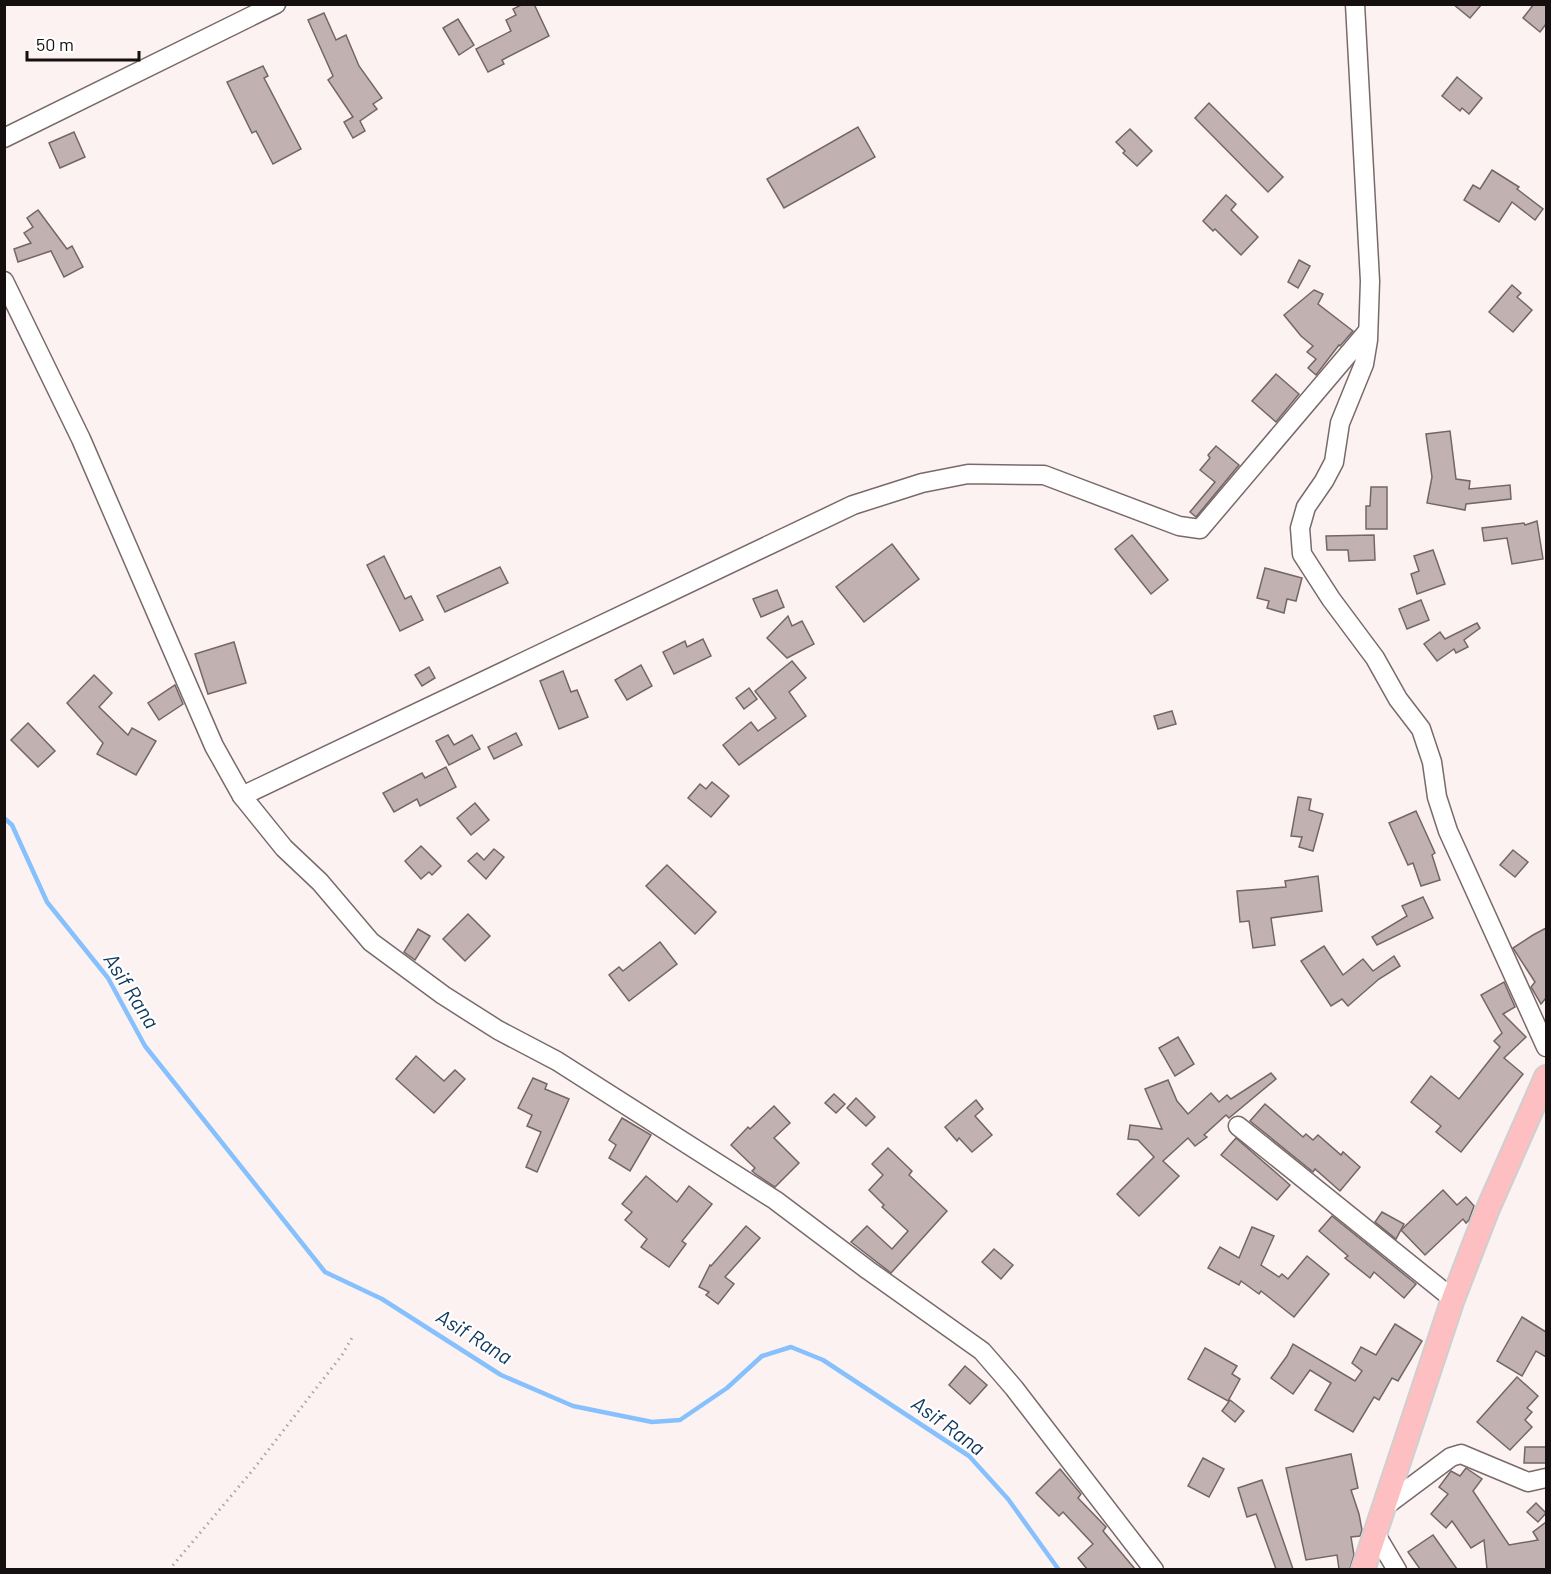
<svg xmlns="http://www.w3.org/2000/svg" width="1551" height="1574" font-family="Barlow,sans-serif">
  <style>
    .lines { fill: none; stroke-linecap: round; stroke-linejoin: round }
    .stream { stroke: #86c0fd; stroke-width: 4.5 }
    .building { fill: #c1b1b1; stroke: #756666; stroke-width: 1.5 }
    .minor-casing { stroke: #796a6a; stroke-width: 21 }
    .major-casing { stroke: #d0cfcf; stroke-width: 26 }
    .path { stroke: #ada4a4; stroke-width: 3; stroke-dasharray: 1.5 4.5; stroke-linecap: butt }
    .minor { stroke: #fff; stroke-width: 18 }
    .major { stroke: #fdbfc2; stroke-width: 22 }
    .labels { text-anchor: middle; stroke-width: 4.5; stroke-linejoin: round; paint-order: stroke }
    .water-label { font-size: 21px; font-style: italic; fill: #113a60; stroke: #fff }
  </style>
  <rect width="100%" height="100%" fill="#fdf2f2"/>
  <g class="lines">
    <!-- stream -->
    <polyline class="stream" points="4,818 12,825 47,902 108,978 145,1046 325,1272 382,1299 501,1375 573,1406 652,1422 680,1420 727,1388 762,1356 791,1347 823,1360 969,1456 1008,1499 1059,1570"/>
  </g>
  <!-- building -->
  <g class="building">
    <polygon points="523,4 534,4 549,36 502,60 504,64 488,72 476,49 511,31 506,20 516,15 513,9"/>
    <polygon points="1453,4 1482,4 1470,18"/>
    <polygon points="1534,4 1546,4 1546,24 1540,32 1523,18"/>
    <polygon points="324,13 336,40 346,35 359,66 382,98 373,104 377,109 360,121 365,131 353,138 344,122 353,117 328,80 333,76 308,20"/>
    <polygon points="458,19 474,45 459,55 443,28"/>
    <polygon points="263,66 268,76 264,78 301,149 273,164 256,131 252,133 227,82"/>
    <polygon points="1457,77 1482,98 1469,114 1462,108 1460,111 1442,96"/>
    <polygon points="1209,103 1283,177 1268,192 1195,118"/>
    <polygon points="858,127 875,157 784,208 767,179"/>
    <polygon points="1130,129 1152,151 1137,166 1123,153 1125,151 1116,142"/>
    <polygon points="74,132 85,157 60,168 49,143"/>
    <polygon points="1492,170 1519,187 1517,189 1543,209 1535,220 1512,202 1499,222 1464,200 1473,185 1480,189"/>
    <polygon points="1226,195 1236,204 1231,210 1258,237 1241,255 1215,229 1213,231 1203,221"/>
    <polygon points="38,210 67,249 72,246 83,267 64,277 51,251 18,262 14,249 31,243 24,233 33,227 27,218"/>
    <polygon points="1299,260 1310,266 1298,288 1288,282"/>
    <polygon points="1512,285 1521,293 1517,297 1532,310 1513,332 1489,312"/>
    <polygon points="1314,290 1323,294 1318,304 1353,331 1340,346 1339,345 1316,375 1308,368 1316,359 1307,352 1313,346 1301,336 1284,315"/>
    <polygon points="1276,374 1299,394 1276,422 1252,401"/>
    <polygon points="1450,431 1456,479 1470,481 1469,489 1510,485 1511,499 1466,504 1465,510 1427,503 1432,477 1426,434"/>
    <polygon points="1216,446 1239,465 1196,517 1190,512 1215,482 1200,470 1210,458 1208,455"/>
    <polygon points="1371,487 1387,487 1387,529 1366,529 1366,506 1370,506"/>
    <polygon points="1537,521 1543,559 1512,564 1507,538 1484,541 1482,528 1524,523 1525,525"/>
    <polygon points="1132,535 1168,580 1151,594 1115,549"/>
    <polygon points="1374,535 1375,560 1349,561 1348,550 1327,550 1326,536"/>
    <polygon points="892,544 919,579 864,622 836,587"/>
    <polygon points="1433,550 1445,584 1417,594 1411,574 1419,571 1414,556"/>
    <polygon points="384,556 405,599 411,596 423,620 400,631 367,565"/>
    <polygon points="500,567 508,583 445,612 437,596"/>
    <polygon points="1265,568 1302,578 1296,601 1287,599 1284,613 1267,608 1269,601 1257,598"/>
    <polygon points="777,590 784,607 761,617 753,599"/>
    <polygon points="1421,600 1429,620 1407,629 1399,609"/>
    <polygon points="788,616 792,626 802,621 814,644 787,658 767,638"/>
    <polygon points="1477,623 1480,628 1464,640 1468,647 1456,653 1454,649 1437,661 1424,644 1440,632 1445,639"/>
    <polygon points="703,639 711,656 674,674 663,652 685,641 687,647"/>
    <polygon points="234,642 246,683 208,694 195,654"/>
    <polygon points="792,661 806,678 789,692 806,716 739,765 723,745 751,722 758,731 776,718 755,691"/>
    <polygon points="641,665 652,686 627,700 615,680"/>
    <polygon points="429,667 435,678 422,686 415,675"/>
    <polygon points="563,671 571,692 577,690 588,717 559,729 540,681"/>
    <polygon points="94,675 112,693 99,707 128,735 132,728 156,741 136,775 97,754 103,743 67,703"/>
    <polygon points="175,685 183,704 159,720 148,703"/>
    <polygon points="749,688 757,699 744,709 736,698"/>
    <polygon points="1172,711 1176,724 1158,729 1154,716"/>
    <polygon points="28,723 55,751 38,767 11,740"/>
    <polygon points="516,733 522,745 494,759 488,747"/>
    <polygon points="448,735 454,745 472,735 480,749 449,765 436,741"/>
    <polygon points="446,767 456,787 420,806 417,799 394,812 383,793 422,773 425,778"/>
    <polygon points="712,782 729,796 711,817 688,798 700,784 706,789"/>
    <polygon points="1298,797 1311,799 1309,810 1323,814 1313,851 1299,847 1302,837 1291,836"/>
    <polygon points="475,803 489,820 471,835 457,818"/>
    <polygon points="1416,811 1435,853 1432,855 1440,880 1421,886 1413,863 1408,865 1389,823"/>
    <polygon points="421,846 441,866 432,875 429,872 421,879 405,861"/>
    <polygon points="494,849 504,857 486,879 468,861 477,853 484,860"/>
    <polygon points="1513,850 1528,862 1515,877 1500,865"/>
    <polygon points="667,865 716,912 695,934 646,886"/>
    <polygon points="1318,876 1322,911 1271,918 1275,945 1253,948 1249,921 1240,922 1237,891 1286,887 1285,881"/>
    <polygon points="1423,897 1433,918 1377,945 1372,937 1407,916 1402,906"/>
    <polygon points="468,914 490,936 465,961 443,939"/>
    <polygon points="1546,928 1546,998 1541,1004 1531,987 1535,982 1513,948 1533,935"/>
    <polygon points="418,929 430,936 415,960 404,952"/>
    <polygon points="660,942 677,964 629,1001 609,975 619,967 623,971"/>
    <polygon points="1324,946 1343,975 1363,959 1373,971 1394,956 1400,966 1379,979 1348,1006 1342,999 1331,1006 1301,961"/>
    <polygon points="1504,982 1515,1007 1503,1014 1526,1037 1504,1058 1523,1074 1461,1152 1436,1132 1441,1126 1411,1102 1431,1076 1459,1099 1500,1047 1494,1041 1502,1033 1481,995"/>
    <polygon points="1178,1037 1194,1064 1175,1076 1159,1048"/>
    <polygon points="416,1056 444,1081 455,1070 465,1079 434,1113 396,1079"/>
    <polygon points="1271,1073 1276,1079 1229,1118 1226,1115 1204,1135 1207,1137 1195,1146 1188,1138 1163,1161 1179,1176 1139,1216 1117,1194 1154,1157 1138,1140 1128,1139 1130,1125 1162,1129 1145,1089 1168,1080 1177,1101 1188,1114 1211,1093 1219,1102 1227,1095 1231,1099"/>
    <polygon points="533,1078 547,1084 545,1089 569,1099 537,1172 526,1167 541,1132 527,1126 532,1115 518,1108"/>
    <polygon points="834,1094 845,1104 836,1113 825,1103"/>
    <polygon points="856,1098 875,1117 866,1126 847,1108"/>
    <polygon points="976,1100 983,1109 975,1116 992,1135 972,1152 959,1138 957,1141 945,1127"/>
    <polygon points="1265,1104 1303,1137 1306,1134 1313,1140 1318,1135 1341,1155 1343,1152 1360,1167 1340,1191 1315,1169 1313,1172 1250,1121"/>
    <polygon points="774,1106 790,1123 774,1138 799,1163 775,1187 757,1175 752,1171 755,1168 731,1145 748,1127 750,1129"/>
    <polygon points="622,1118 651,1135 630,1171 609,1158 616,1145 609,1140"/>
    <polygon points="1236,1138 1290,1185 1277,1200 1221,1155"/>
    <polygon points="888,1148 912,1171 909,1175 947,1211 891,1273 851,1242 867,1226 892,1249 908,1231 882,1207 884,1205 869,1190 883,1175 872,1164"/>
    <polygon points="646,1176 677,1202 689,1186 712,1204 682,1241 686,1244 669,1267 641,1247 647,1239 625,1220 632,1212 622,1204"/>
    <polygon points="1443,1190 1457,1205 1466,1197 1474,1206 1469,1220 1466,1223 1463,1219 1425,1255 1401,1230"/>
    <polygon points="1382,1212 1404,1224 1396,1239 1375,1222"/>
    <polygon points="1332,1216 1416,1284 1404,1298 1374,1272 1370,1278 1345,1258 1348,1256 1319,1231"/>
    <polygon points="746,1226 760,1238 725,1277 734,1284 718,1304 706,1295 709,1292 699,1287 710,1265 711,1266"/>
    <polygon points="1252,1227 1274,1236 1261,1265 1279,1277 1282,1274 1288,1279 1307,1256 1329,1274 1294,1317 1261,1291 1259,1294 1241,1281 1239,1285 1208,1268 1220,1247 1239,1258"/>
    <polygon points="994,1249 1013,1265 1001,1279 982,1262"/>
    <polygon points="1522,1317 1546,1332 1546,1357 1536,1351 1522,1376 1497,1361"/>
    <polygon points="1395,1324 1422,1341 1398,1381 1392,1378 1379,1400 1374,1397 1353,1432 1315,1410 1331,1383 1310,1370 1293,1394 1271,1378 1287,1356 1293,1344 1355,1381 1362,1371 1352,1363 1361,1347 1376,1355"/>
    <polygon points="1205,1348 1237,1366 1232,1374 1240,1379 1228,1401 1188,1379"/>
    <polygon points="965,1366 987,1385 970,1404 949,1385"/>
    <polygon points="1517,1377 1538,1396 1527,1408 1532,1412 1525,1420 1532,1427 1510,1450 1477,1422"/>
    <polygon points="1230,1400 1244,1411 1235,1422 1222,1411"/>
    <polygon points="1525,1447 1546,1447 1546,1463 1524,1463"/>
    <polygon points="1351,1454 1358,1488 1351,1490 1359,1514 1362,1530 1360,1536 1351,1537 1354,1555 1350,1569 1339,1569 1337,1555 1306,1560 1286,1468"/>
    <polygon points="1203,1458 1224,1469 1209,1497 1188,1486"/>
    <polygon points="1466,1468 1482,1479 1473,1491 1509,1545 1538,1540 1533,1532 1546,1522 1546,1569 1487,1569 1484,1540 1471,1548 1452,1521 1446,1528 1431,1514 1448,1494 1439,1487 1451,1471 1460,1476"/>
    <polygon points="1060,1469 1081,1494 1078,1498 1106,1527 1103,1531 1135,1569 1087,1569 1078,1558 1093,1544 1063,1512 1059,1516 1036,1493"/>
    <polygon points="1262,1480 1293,1569 1276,1569 1256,1514 1247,1517 1238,1488"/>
    <polygon points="1536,1503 1546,1513 1538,1522 1527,1512"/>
    <polygon points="1433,1535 1457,1569 1420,1569 1408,1552"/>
  </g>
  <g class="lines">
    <!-- minor casing -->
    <g class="minor-casing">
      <g id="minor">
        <polyline points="1355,4 1370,281 1368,340 1364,364 1340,423 1334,462 1324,481 1306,507 1300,528 1302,554 1331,599 1375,658 1398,699 1421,729 1432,762 1437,797 1448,831 1546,1047"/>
        <polyline points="4,138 276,4"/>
        <polyline points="4,281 81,439 214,746 242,796 284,848 320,882 371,942 443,995 498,1030 557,1061 775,1200 868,1270 982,1351 1014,1388 1154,1570"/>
        <polyline points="242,796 853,505 922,483 968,474 1044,475 1179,526 1200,529 1367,332"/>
        <polyline points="1238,1126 1453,1299"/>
        <polyline points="1384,1507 1451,1457 1461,1454 1528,1482 1546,1478"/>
        <polyline points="1375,1533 1397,1570"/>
      </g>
    </g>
    <!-- major casing -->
    <g class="major-casing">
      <polyline id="major" points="1363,1570 1453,1299 1487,1211 1546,1077"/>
    </g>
    <!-- path -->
    <polyline class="path" points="169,1570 252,1471 342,1355 353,1336"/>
    <!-- minor -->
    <use href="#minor" class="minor"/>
    <!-- major -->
    <use href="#major" class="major"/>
  </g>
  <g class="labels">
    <!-- water labels -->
    <g class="water-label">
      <text transform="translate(131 991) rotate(58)" y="7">Asif Rana</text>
      <text transform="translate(474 1337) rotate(32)" y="7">Asif Rana</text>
      <text transform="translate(948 1426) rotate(36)" y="7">Asif Rana</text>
    </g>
  </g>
  <!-- border -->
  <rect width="1551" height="1574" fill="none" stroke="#150f0f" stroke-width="12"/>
  <!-- scale -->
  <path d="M27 51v9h112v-9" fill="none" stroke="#150f0f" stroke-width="3"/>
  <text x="36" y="51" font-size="18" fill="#150f0f" stroke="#ffffff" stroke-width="4.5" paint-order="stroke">50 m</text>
</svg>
